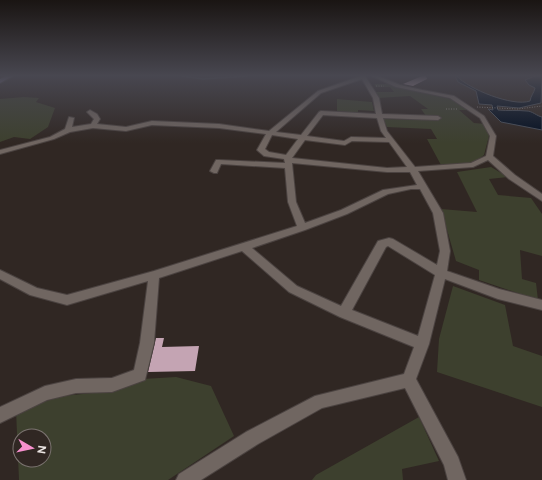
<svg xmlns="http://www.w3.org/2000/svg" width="542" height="480" font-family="'Public Sans',sans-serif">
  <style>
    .green { fill: #3d402e; fill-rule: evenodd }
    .water { fill: #020e20; stroke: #484f5b }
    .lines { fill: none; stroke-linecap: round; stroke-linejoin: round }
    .stream { stroke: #484f5b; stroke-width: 1.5 }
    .building { fill: #c4a4b3 }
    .minor-casing { stroke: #4b4341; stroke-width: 2 }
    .major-casing { stroke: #4b4341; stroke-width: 2 }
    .path { stroke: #8b8481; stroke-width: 1; stroke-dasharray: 1 1.5; stroke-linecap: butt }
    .minor { fill: #706661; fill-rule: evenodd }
    .major { fill: #857aa1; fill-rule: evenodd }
  </style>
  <rect width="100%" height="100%" fill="#302723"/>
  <!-- green -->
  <g class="green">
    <polygon points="374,84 389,84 405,89 446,98 455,100 472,110 459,110 474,123 486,124 489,136 484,155 472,164 441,165 427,139 437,139 431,129 387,127 383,119 429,120 421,109 428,109 410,96 378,98 375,92 394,92 390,87 376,87"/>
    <polygon points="24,97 39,98 36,102 55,108 48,127 30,139 14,137 0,142 0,99"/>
    <polygon points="337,99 372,102 374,111 358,110 358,113 337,111"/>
    <polygon points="491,167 508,177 489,179 498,195 531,198 542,214 542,256 520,250 522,279 536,283 538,300 479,280 479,270 456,261 441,209 477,212 457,172"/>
    <polygon points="453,286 505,305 513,346 542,356 542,407 437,372 439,339"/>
    <path d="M176 377 211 386 234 436 168 480H19L16 410 63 396 102 392 143 379ZM20 436H44V460H20Z"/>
    <polygon points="419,417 439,461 402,469 403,480 312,480 316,475"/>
  </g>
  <!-- water -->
  <path class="water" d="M455 76H457C468 89 513 107 530 101 531 95 534 93 535 88L529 85 525 80 535 76H542L541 103 519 108 497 106 498 110C508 111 518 110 527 111 532 111 537 116 542 117V130L501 122 488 109 493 110 492 105 479 104 476 91 458 82Z"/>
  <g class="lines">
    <!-- stream -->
    <polyline class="stream" points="182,76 203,79 248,76"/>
  </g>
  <!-- building -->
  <g class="building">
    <polygon points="422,76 426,76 427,79 413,86 403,84"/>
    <polygon points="156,338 164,338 162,347 199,346 195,371 148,372"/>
  </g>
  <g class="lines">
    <!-- minor casing -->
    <g class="minor-casing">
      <path id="minor" d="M361 76H365L379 98 382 114 438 116 441 118 438 120 383 118 387 131 415 167 471 163 486 156 490 136 480 118 450 98 396 87 372 76H378L400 85 422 90 454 96 484 116 496 136 493 156 515 175 542 194V201L509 179 488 160 473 167 418 171 443 213 450 251 447 271 499 289 542 300V310L498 299 445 279 429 344 416 379 458 457 466 480H448L444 465 405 388 322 408 258 444 201 480H176L179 474 246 432 315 396 404 374 414 347 340 317 289 292 242 251 159 278 154 343 145 380 112 392 76 393 47 400 0 423V407L45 386 76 379 112 378 134 370 140 343 148 281 67 305 30 295 0 279V270L37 288 67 295 154 271 297 226 288 202 285 168 221 164 217 173H214L210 171 216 160H219L285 163 284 159 264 156 257 150 266 134 219 128 152 125 126 131 93 128 70 132 54 139 0 154V150L50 137 65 129 69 117 74 118 72 127 91 124 94 119 87 112 90 110 97 114 100 119 97 124 126 127 152 121 219 124 269 131 318 91ZM362 79 373 98 376 114 321 111 319 112 301 135 276 132 321 93ZM323 115 377 118 381 131 386 138 351 137 344 141 307 136ZM272 135 298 139 286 155 269 152 265 149ZM305 140 345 145 352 141 389 142 407 167 387 168 292 158ZM292 163 387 172H410L417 185 383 190 341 210 305 223 296 202ZM411 189H420L433 213 440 251 437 265 393 239 389 238 378 241 341 306 297 286 252 248 305 230 347 214 388 194ZM388 246 435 275 418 336 352 310 386 247Z"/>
    </g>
    <!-- major casing -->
    <g class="major-casing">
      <polygon id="major" points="6,76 13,76 0,83 0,79"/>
    </g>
    <!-- path -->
    <g class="path">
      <polyline points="376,86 384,86"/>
      <polyline points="477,107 518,109 542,106"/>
      <polyline points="446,109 457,109"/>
    </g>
    <!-- minor -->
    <use href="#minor" class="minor"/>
    <!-- major -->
    <use href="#major" class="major"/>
  </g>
  <!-- sky -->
  <linearGradient id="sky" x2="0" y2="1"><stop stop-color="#1a1513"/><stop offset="0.53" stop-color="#484750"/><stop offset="1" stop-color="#484750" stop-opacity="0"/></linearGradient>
  <rect width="542" height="143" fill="url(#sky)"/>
  <!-- north arrow -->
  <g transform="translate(32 448) rotate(99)"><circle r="19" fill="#302723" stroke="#7b7370"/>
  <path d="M0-3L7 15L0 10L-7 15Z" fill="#f790ce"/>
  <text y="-6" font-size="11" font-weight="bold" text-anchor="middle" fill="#ece6e4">N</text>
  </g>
</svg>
